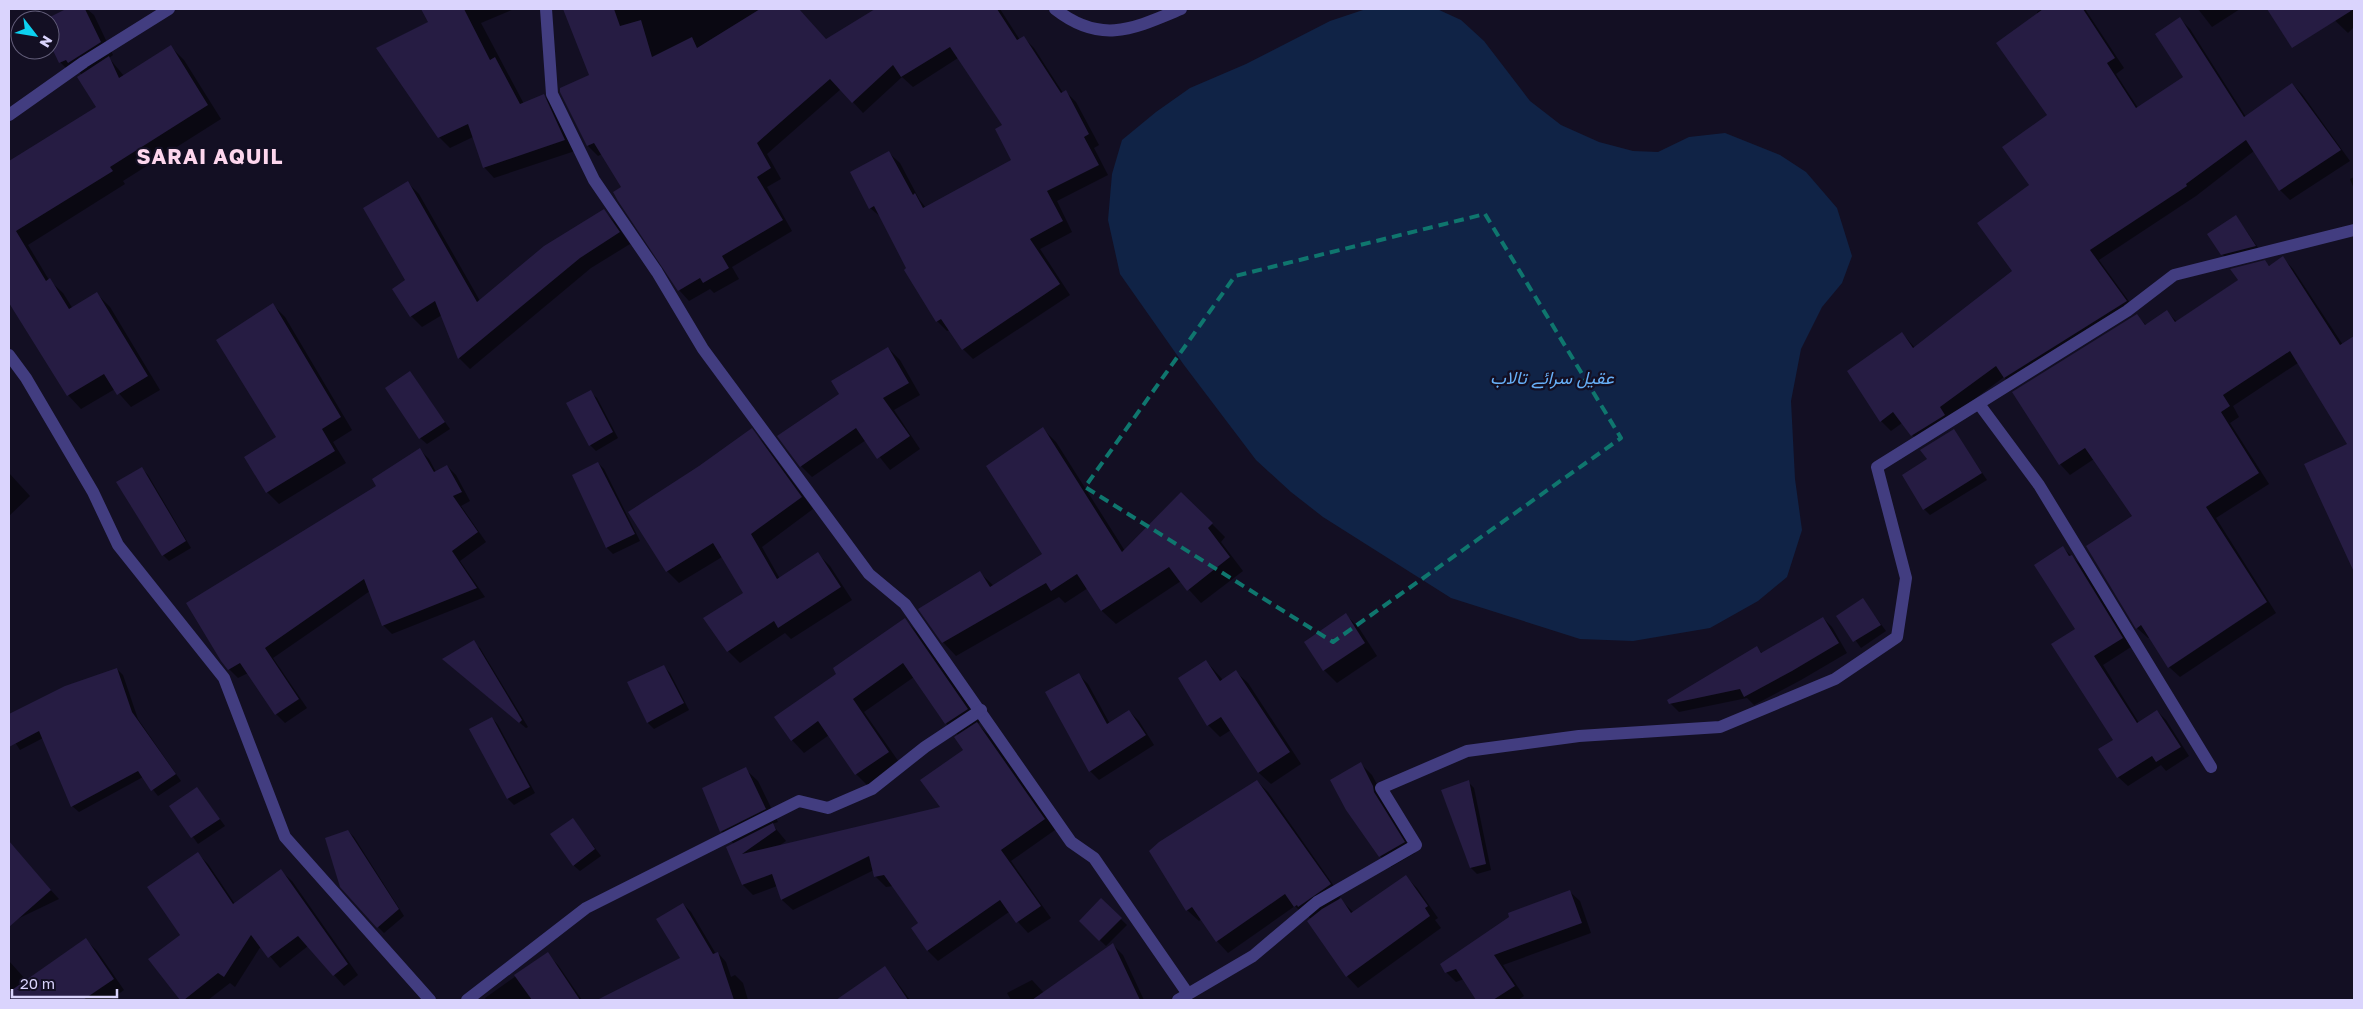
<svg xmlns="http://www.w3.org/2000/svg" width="2363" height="1009" font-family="'Golos Text',Vazirmatn,sans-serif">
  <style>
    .water { fill: #102346 }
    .shadow { fill: #0007 }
    .building { fill: #261c43 }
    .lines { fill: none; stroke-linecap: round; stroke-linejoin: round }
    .street { stroke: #423d80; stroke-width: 12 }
    .marked { fill: none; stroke: #0f766e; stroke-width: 4; stroke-dasharray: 10 6; stroke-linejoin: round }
    .labels { text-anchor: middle; stroke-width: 4.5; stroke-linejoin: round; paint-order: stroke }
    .water-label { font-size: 18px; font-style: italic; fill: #67aff7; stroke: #130f23 }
    .district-label { font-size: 21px; font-weight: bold; letter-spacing: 1px; fill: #fdd6ed; stroke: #130f23 }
  </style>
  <rect width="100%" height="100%" fill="#130f23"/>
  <!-- water -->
  <polygon class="water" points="1366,9 1437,9 1461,20 1484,41 1530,101 1561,125 1599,142 1633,151 1658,152 1689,137 1725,133 1780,155 1806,172 1837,208 1852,256 1842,283 1822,307 1801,349 1791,401 1795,479 1802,530 1787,577 1758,601 1710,628 1633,641 1580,639 1451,598 1323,517 1291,492 1256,460 1184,365 1120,274 1108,220 1112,174 1122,140 1156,112 1190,88 1246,64 1330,21"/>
  <!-- shadow -->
  <g class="shadow">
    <polygon points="69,9 87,9 94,15 113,55 109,58 124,76 171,47 184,60 221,119 123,181 125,184 28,245 49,280 63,293 73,309 97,294 110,307 160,390 131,407 115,389 81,409 68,395 9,300 9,172 97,108 82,75 79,72 73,75 60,62 50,42 50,20 46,20"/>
    <polygon points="422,9 514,9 481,23 524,104 544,96 554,106 575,151 494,178 484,167 473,137 450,148 439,137 429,22"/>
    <polygon points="565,9 798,9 826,40 877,9 1000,9 1020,40 1023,37 1034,48 1063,93 1066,92 1076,102 1099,145 1094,148 1108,175 1057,201 1072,232 1040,249 1070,295 973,359 963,349 950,330 947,331 937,321 882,218 870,208 889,153 900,163 919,199 926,208 1013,161 1003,126 958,58 913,87 902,77 863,113 841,89 767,154 781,179 767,187 792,231 732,267 739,279 714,293 710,289 689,301 679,290 615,192 623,188 602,154 598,156 588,146 590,76"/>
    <polygon points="2042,9 2085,9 2124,68 2116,74 2138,108 2185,78 2180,19 2190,29 2246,117 2292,84 2302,94 2350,161 2290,200 2280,190 2254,151 2196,196 2099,260 2136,311 2014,388 2004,377 1949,418 1922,446 1902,423 1891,431 1881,421 1849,371 1902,333 1915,348 2014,272 2031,186 2048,115 2037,12"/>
    <polygon points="2198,9 2240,9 2212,27"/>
    <polygon points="2323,9 2354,9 2354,27 2348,33"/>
    <polygon points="2354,177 2354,189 2350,179"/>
    <polygon points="408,183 419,194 480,301 604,211 615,222 630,244 591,268 470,369 459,358 442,315 422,327 411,316 407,281"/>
    <polygon points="2236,216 2261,252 2228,260 2222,254"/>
    <polygon points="2283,258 2293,269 2343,345 2350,340 2354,344 2354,542 2349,544 2349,445 2298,363 2233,406 2239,417 2230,423 2269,484 2216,518 2276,613 2180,677 2169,667 2150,637 2148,638 2137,628 2134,517 2094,459 2070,475 2060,464 2136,315 2146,325 2167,312 2177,322 2265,262 2270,266"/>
    <polygon points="273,305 285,317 352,430 333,442 346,463 279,504 267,492 278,438"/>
    <polygon points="888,348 900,360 920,395 894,410 920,449 890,470 866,440 812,477 801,466 840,394"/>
    <polygon points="410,373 450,429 427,444 420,438"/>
    <polygon points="590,392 597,398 618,438 596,451 590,445"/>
    <polygon points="1042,428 1056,442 1125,551 1181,493 1225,537 1221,542 1243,571 1201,603 1181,581 1116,624 1102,611 1088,588 1065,603 1059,597 956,656 943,642 980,573 994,586 1044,554"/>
    <polygon points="751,430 763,442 813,509 762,547 780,579 818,554 830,566 852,600 791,639 785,633 740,663 728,651 744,593 722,557 679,583 667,571 629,512 700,467"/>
    <polygon points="1953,430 1987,480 1930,515 1924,509 1929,459"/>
    <polygon points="420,450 429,459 436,472 447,466 456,475 470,501 461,506 486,542 460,561 485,597 392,634 383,625 370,591 273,658 307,708 285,723 276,714 248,673 238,678 229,669 378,487"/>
    <polygon points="598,463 604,469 640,541 613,554 607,548 574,475"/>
    <polygon points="142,469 148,475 191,548 169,561 163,555"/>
    <polygon points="9,473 30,496 9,516"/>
    <polygon points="2063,548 2081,565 2131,647 2103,665 2139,723 2157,711 2166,720 2189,756 2166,771 2161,765 2128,786 2118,777 2100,749 2115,740 2076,629"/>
    <polygon points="1863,600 1886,631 1861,648 1838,616"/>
    <polygon points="1346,615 1359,628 1377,656 1337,683 1324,670 1305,643"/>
    <polygon points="1823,618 1832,627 1847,653 1801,680 1754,705 1747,698 1679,712 1670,703 1757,648 1763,654"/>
    <polygon points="905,620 917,632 980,722 977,724 988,734 1055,830 1011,861 1051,918 1028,933 1009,912 938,961 927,950 919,923 893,886 886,887 875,876 874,870 793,910 782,900 777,886 753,895 743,885 734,844 721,831 745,769 758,781 778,822 772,824 786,841 779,846 942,808 965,750 959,736 946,723 914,677 864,712 901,765 869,787 856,774 829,735 804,753 792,740 838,674"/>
    <polygon points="473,642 480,648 528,727 526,728 444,660"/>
    <polygon points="1206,661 1223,680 1236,672 1248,683 1301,764 1271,784 1259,773 1231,730 1220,737 1208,725 1179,679"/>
    <polygon points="664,667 670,673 689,710 654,729 648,723"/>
    <polygon points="117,669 123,675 138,719 181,781 158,796 143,777 79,812 72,806 43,738 20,750 9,733 9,715 65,687"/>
    <polygon points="1078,674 1088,684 1110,724 1129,711 1139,721 1154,745 1099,780 1090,771"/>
    <polygon points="492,718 498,725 535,793 514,805 508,799 471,730"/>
    <polygon points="1361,764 1372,775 1384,798 1385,804 1415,853 1391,867 1380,856"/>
    <polygon points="1257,781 1268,792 1341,896 1339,898 1354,913 1406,877 1417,888 1438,918 1435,920 1441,928 1358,988 1347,976 1311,919 1308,916 1306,917 1295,906 1228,953 1217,941 1202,919 1199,921 1187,910"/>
    <polygon points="1468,782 1474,788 1491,870 1477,874 1471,868"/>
    <polygon points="197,788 225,826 198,844 171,806"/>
    <polygon points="573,819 601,856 580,871 573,865"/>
    <polygon points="348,831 354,837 404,916 384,933 378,927"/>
    <polygon points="14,850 59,899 9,923 9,855"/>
    <polygon points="198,854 208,864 235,904 281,871 292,881 358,975 344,986 308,946 280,968 261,946 235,987 230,983 208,1000 181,1000 150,959 181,935"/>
    <polygon points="1570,892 1580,901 1591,933 1503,965 1524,996 1518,1000 1477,1000 1464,979 1456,982 1446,972"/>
    <polygon points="1101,900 1127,925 1106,946 1080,921"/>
    <polygon points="683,904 691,912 716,954 718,953 726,962 731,977 735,975 743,983 748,1000 606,1000 605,998 681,958"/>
    <polygon points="86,940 97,951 124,990 110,1000 9,1000 9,961 27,981"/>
    <polygon points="1113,945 1123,955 1144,1000 1011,1000 1007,993 1032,980 1044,993"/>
    <polygon points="547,954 558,965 582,1000 486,1000 485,998"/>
    <polygon points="885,968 894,978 910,1000 872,1000 861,985"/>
  </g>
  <!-- building -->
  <g class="building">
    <polygon points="66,9 85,9 101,42 68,63 66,60 59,63 50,44 50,17"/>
    <polygon points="421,9 464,9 490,60 495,57 520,104 544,94 565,140 483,168 468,124 438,138 376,48 428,22"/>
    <polygon points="563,9 614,9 620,26 641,20 652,57 692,37 697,48 760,9 799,9 826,39 875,9 997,9 1017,40 1024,36 1061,93 1066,90 1089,134 1084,137 1099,165 1047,191 1063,221 1030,239 1060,284 962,350 941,319 936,322 904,270 906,268 874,206 869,209 850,172 889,151 913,195 915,193 923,208 1011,160 995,129 1002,125 950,47 901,77 893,65 852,103 830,79 757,143 771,168 757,177 783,220 722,256 729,268 703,283 700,278 678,291 618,201 613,192 621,187 594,143 587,146 560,92 560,88 589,75"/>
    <polygon points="2043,9 2083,9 2115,58 2107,63 2136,108 2183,77 2155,34 2180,17 2244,117 2292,83 2341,150 2279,191 2246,140 2186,184 2187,186 2090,250 2127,301 2004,378 1996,366 1940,407 1945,415 1911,436 1893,412 1880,422 1847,371 1902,332 1913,348 2012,271 1977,223 2029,185 2002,147 2047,115 1996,43"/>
    <polygon points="2267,9 2354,9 2292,48"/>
    <polygon points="171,45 208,105 110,167 113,171 16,231 46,281 50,278 69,309 97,292 148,376 117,395 104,374 67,396 9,303 9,161 96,107 77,77 109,56 119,78"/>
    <polygon points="408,181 477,302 544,246 604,209 620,232 580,258 458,359 435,301 410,317 392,289 405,280 363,208"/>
    <polygon points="2236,215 2256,246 2221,255 2207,234"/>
    <polygon points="2283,256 2340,345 2354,336 2354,572 2304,464 2347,444 2290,351 2223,395 2230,406 2221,412 2259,473 2206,507 2267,602 2168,668 2141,625 2136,629 2086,546 2132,516 2085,448 2059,465 2012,392 2137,314 2145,325 2167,310 2175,322 2238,280 2230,269 2265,260 2269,266"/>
    <polygon points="273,303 341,417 322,429 335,451 266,493 244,457 276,437 216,340"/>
    <polygon points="888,347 909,383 883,398 910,436 877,459 856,428 800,467 777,436 839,394 831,381"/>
    <polygon points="410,371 445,422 419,439 385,388"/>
    <polygon points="591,390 613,432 589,446 566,403"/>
    <polygon points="1043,427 1122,552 1181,492 1213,523 1208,528 1230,557 1187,591 1169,567 1101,611 1077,574 1051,591 1046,583 942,643 918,609 980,571 990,587 1042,554 986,466"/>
    <polygon points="752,428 802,497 751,534 777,579 818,552 841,587 778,628 774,621 727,652 703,618 743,593 713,543 666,572 628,512 699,466"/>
    <polygon points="1954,429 1982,473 1923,510 1902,475 1927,459 1920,450"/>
    <polygon points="420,448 434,472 447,465 462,492 453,496 478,532 452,551 477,588 382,626 364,579 265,648 299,699 275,715 240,663 228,670 221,661 186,603 376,486 372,479"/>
    <polygon points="598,462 635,534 606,548 572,475"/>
    <polygon points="142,467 186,541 162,556 116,482"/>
    <polygon points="2063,546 2069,556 2072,555 2123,638 2094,656 2137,723 2157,710 2181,747 2156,762 2152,756 2117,778 2098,749 2113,740 2051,644 2075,629 2034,565"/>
    <polygon points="1863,598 1881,625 1853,642 1836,616"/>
    <polygon points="1346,613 1365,643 1323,671 1304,642"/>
    <polygon points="1823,617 1839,643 1792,671 1744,697 1740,689 1669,704 1667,700 1757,646 1761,653"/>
    <polygon points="905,618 968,709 945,724 903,663 853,699 889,752 855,775 818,721 791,741 774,717 836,674 833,668"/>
    <polygon points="474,640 522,720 519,723 442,659"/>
    <polygon points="1206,660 1220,681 1236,670 1290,752 1258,773 1221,717 1207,726 1178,678"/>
    <polygon points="664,665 684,703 647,723 627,682"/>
    <polygon points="117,668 132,712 176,774 151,791 138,771 71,807 39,731 9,747 9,714 65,686"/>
    <polygon points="1079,673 1107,724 1129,710 1146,735 1089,772 1045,692"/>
    <polygon points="492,717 530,787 507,799 469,729"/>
    <polygon points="977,722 1045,819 1001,850 1041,906 1016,923 1000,900 927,951 911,928 918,923 884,875 874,877 869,856 781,900 772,874 742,885 726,847 773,823 776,830 742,854 940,807 920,780 963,750 954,737"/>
    <polygon points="1361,762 1373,786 1374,792 1405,842 1379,857 1346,810 1330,780"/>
    <polygon points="746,767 766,809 720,832 702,788"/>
    <polygon points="1257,780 1331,884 1298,907 1297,905 1294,907 1285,894 1216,942 1192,907 1186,911 1149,851 1159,842"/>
    <polygon points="1469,780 1486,864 1470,868 1441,790"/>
    <polygon points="197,787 220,819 191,838 169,806"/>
    <polygon points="573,818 595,849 573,866 550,834"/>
    <polygon points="348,830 399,909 377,928 340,887 325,838"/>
    <polygon points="9,841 51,890 9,927"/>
    <polygon points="198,852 233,904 281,869 348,964 333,976 298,936 268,958 251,935 224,977 218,973 184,1000 180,1000 148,959 180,935 147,887"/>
    <polygon points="1406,875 1428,906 1425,908 1430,916 1346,977 1307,921 1322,909 1341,898 1351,913"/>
    <polygon points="1570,890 1582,923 1494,955 1515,986 1493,1000 1476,1000 1456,969 1445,973 1440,964 1509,917 1508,913"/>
    <polygon points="1101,898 1122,918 1099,941 1079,921"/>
    <polygon points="683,903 713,954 718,952 734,1000 597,1000 680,958 656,919"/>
    <polygon points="86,938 114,979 83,1000 9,1000 9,992"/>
    <polygon points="1113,943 1140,1000 1032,1000"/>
    <polygon points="548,952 580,1000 532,1000 514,975"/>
    <polygon points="885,966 908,1000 836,1000"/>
  </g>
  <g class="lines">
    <!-- street -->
    <g class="street">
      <polyline points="546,9 552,94 594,180 657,272 703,349 869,574 905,604 1071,842 1094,858 1188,994"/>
      <path d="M1055 9C1101 45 1133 29 1181 9"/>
      <polyline points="9,115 84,62 169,9"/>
      <polyline points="9,355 26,378 93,492 118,545 224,678 285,837 430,1000"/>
      <polyline points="1979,404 2039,485 2211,767"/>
      <polyline points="467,1000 586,908 799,801 828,808 872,789 925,747 981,710"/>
      <polyline points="1178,1000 1253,956 1317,902 1416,845 1381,788 1467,751 1579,736 1720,727 1835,679 1897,637 1906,578 1877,467 2127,311 2174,275 2354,230"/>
    </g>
  </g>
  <!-- marked area -->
  <path class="marked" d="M1485 214 1621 438 1333 642 1085 487 1235 276Z"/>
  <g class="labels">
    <!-- water labels -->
    <g class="water-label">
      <text x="1552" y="384">عقیل سرائے تالاب</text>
    </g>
    <!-- district labels -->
    <g class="district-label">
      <text x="210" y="164">SARAI AQUIL</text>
    </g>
  </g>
  <!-- border -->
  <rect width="2363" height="1009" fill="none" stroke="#dad4fd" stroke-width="20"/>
  <!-- north arrow -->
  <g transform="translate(35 35) rotate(121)"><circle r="24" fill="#130f23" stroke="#635e7a"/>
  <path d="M0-4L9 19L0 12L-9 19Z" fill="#0dd1f0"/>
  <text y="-8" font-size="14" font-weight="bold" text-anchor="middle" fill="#dad4fd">N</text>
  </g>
  <!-- scale -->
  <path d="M12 989v8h105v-8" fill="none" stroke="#dad4fd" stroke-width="2.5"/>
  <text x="20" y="989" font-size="15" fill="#dad4fd" stroke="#130f23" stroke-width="4" paint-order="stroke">20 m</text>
</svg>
